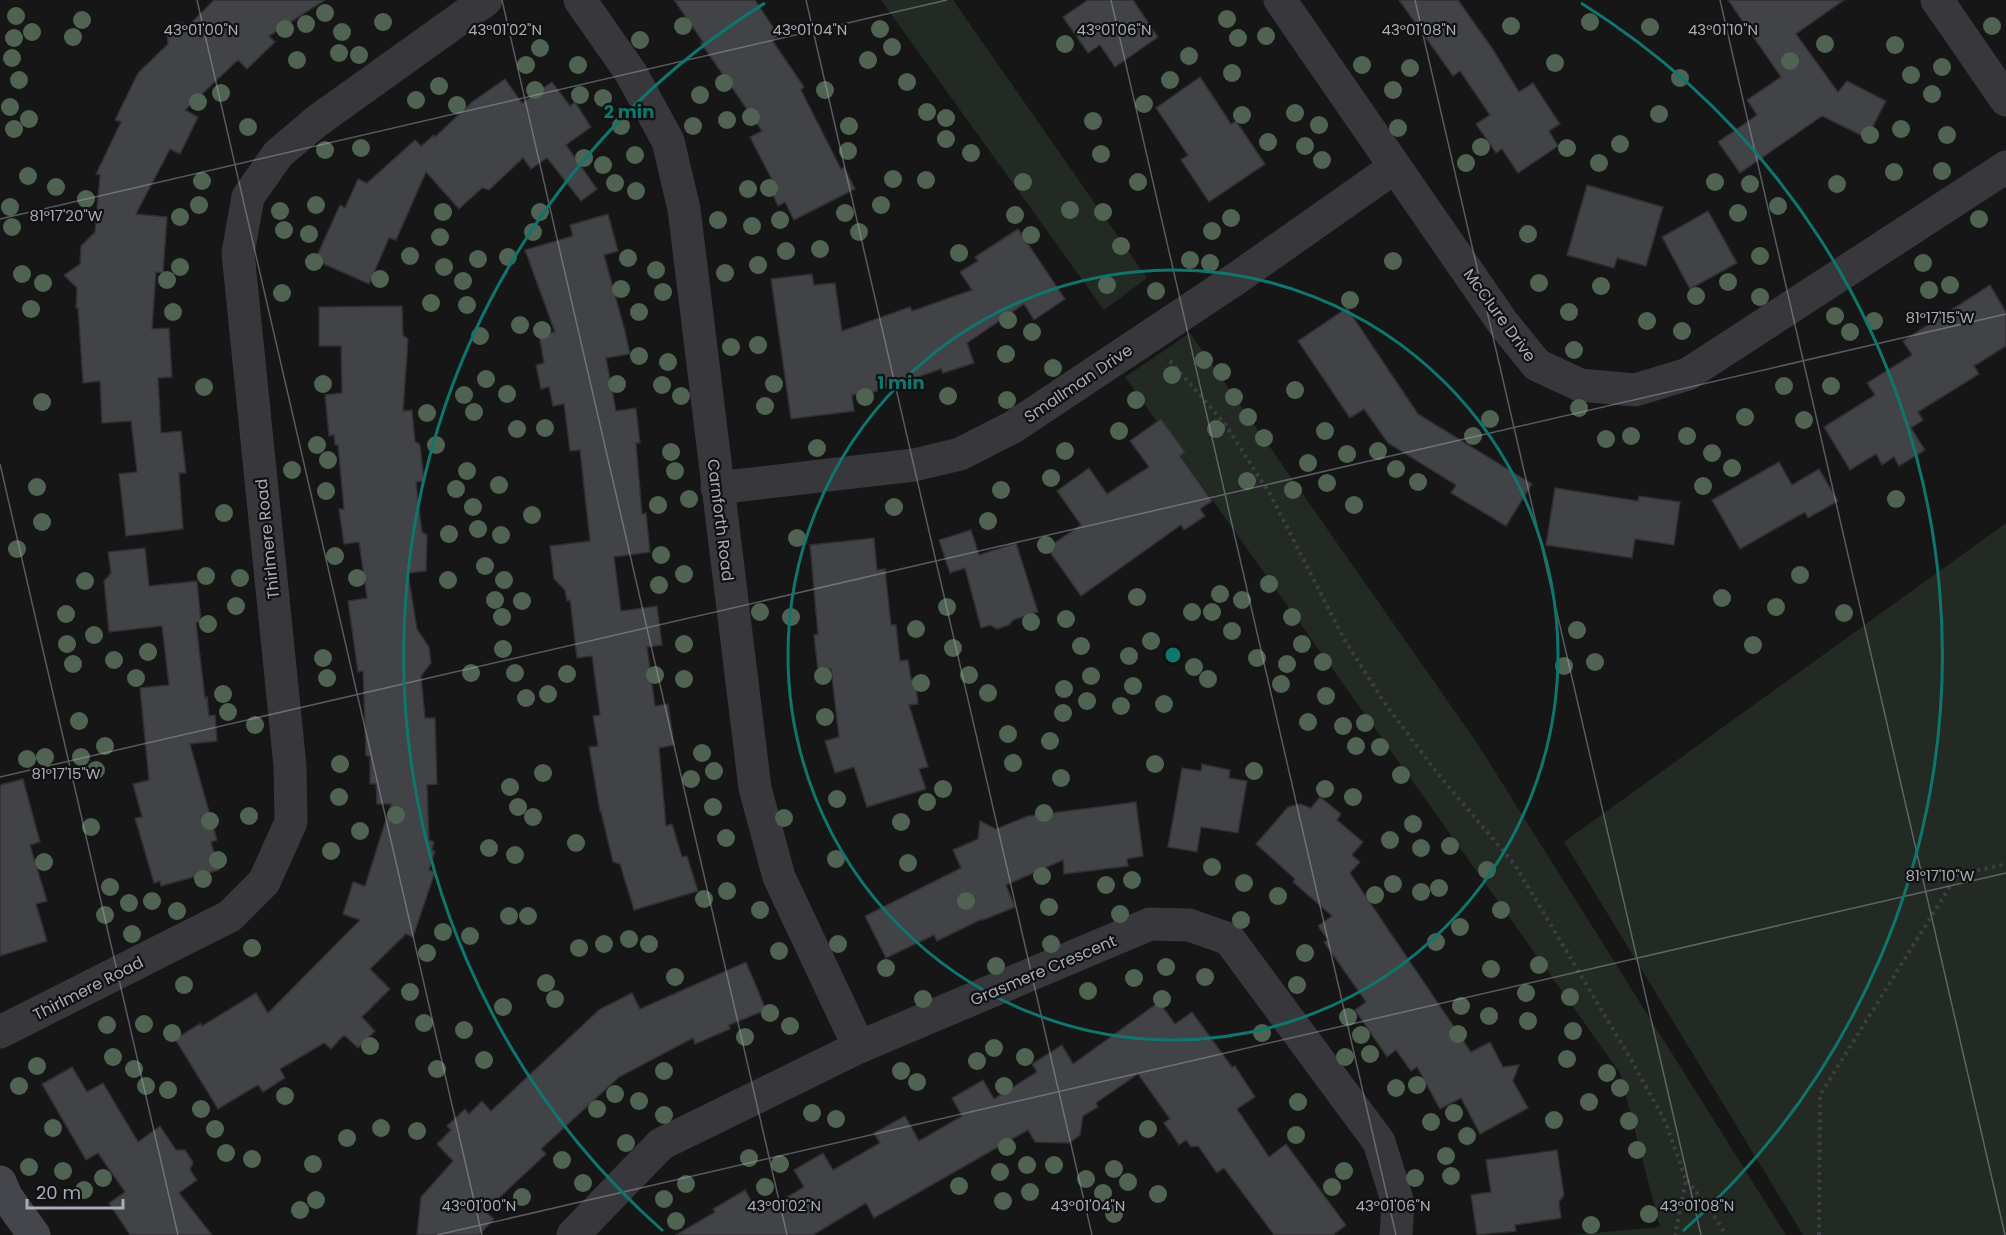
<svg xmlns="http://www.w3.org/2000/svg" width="2006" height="1235" font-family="Poppins,sans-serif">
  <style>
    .green { fill: #222a23 }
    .building { fill: #424347; stroke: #303033; stroke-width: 1.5 }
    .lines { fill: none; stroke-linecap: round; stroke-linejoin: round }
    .path { stroke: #3d3e43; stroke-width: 4; stroke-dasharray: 3 4.5; stroke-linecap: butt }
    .street { stroke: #37373c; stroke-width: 33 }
    .secondary { stroke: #45464c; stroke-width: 33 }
    .tree { fill: #506352 }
    .ticks { fill: none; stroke: #a8acb7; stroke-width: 1.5; stroke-opacity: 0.45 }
    .ring { fill: none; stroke: #0f766e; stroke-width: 3 }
    .labels { text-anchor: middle; stroke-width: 4.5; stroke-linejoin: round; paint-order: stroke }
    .street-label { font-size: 16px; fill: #a8acb7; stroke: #111112 }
    .ticks-label { font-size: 15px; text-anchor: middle; fill: #a8acb7; stroke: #111112; stroke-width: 4.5; stroke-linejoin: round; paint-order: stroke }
    .centre { fill: #0f766e; stroke: #111112; stroke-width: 3 }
    .ring-label { font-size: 18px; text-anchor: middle; font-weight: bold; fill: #0f766e; stroke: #111112; stroke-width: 4.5; stroke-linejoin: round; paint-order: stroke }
  </style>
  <rect width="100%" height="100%" fill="#161617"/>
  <!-- green -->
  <g class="green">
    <polygon points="881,0 953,0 1147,278 1104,310"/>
    <polygon points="1190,333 1477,743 1786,1235 1573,1235 1660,1227 1620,1073 1125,377"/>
    <polygon points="2006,523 2006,1235 1803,1235 1564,842"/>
  </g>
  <!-- building -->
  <g class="building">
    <polygon points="214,0 325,0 269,36 275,42 247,69 238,60 185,110 198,117 180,154 170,149 136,214 167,217 163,273 156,272 152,329 169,328 172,377 158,378 161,433 181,431 186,473 179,473 183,529 126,536 119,474 137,472 131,421 102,423 100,381 83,383 78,308 76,308 77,288 64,275 80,264 81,246 95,232 100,175 96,174 121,122 115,120 138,73 168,44 167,32 178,22 189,25"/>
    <polygon points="674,0 755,0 779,36 772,40 804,87 801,90 841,169 844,167 855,189 794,220 785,202 778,206 767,182 772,180 750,137 762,131 701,43 703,42"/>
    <polygon points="1088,0 1133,0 1158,37 1115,67 1100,45 1088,53 1063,17"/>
    <polygon points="1399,0 1458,0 1492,48 1519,92 1533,83 1560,124 1549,131 1558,146 1518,173 1502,149 1496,153 1476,124 1490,115 1460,71 1453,76"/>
    <polygon points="1728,0 1844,0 1796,34 1838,92 1847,81 1886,101 1869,134 1875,142 1822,116 1740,173 1718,142 1757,115 1747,100 1781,77"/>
    <polygon points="1200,77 1231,124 1236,121 1265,164 1209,202 1181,160 1188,155 1156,108"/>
    <polygon points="505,79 522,103 552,82 570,106 575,102 591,127 566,145 597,189 581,201 547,158 531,169 523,158 489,190 482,188 459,209 426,172 396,240 389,238 369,284 315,260 340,205 345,208 358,179 367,183 415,140 421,146 434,135 435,137 472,102"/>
    <polygon points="1587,185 1663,207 1646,266 1617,258 1614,268 1567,255"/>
    <polygon points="1708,211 1737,263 1690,289 1662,237"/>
    <polygon points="608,214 618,251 604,255 625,331 630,354 606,358 616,411 636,408 640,443 636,443 642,514 646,513 650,552 614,557 621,611 657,606 662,645 647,647 655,706 668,704 674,745 659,748 666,826 672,824 682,857 687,856 698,891 634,910 620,864 613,862 601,812 600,812 589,747 598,746 593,716 600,715 592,656 577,658 570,600 567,601 565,590 554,579 550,546 590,541 580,450 570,451 564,404 553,406 549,387 541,389 536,365 544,363 539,335 555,332 525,250 573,236 570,225"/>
    <polygon points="1018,229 1065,299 1034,320 1024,304 967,343 974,363 943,373 941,369 874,392 852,395 854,411 791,419 771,279 812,274 814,285 835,283 842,331 910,307 912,311 972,290 960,272 978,261 975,257"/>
    <polygon points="1990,285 2006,312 2006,346 1974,366 1979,374 1918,412 1923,420 1911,428 1925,450 1899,466 1894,457 1882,465 1876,454 1850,470 1824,427 1875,395 1867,383 1912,355 1903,341"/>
    <polygon points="402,306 403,335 408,339 403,411 412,410 415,441 420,445 424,481 416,482 422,532 427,535 426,571 408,573 417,629 429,647 431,663 421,676 425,718 435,718 437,784 427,785 429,840 434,842 432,850 435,851 429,870 435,872 413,937 406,934 370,969 390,989 362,1017 375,1031 358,1048 344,1035 331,1049 324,1043 280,1069 285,1078 263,1092 258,1085 218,1109 175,1039 201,1023 202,1026 256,993 268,1013 360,920 343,914 353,882 365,886 391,804 377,804 376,784 370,784 370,756 366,756 363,671 358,672 348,601 367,598 359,542 344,544 339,509 344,509 338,445 335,445 334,435 329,436 325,395 342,393 341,346 319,346 319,307"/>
    <polygon points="1347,308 1418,414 1532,484 1506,526 1451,493 1456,485 1388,443 1364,409 1350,418 1298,341"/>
    <polygon points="1161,419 1185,452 1180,456 1212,501 1200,509 1205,516 1184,530 1181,525 1081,596 1047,548 1081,525 1057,491 1089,468 1107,494 1149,467 1130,441"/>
    <polygon points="1779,462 1792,485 1819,469 1838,501 1808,518 1805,512 1740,549 1712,500"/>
    <polygon points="1555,488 1638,501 1639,496 1680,502 1674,545 1635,539 1632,558 1546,545"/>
    <polygon points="971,530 979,555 1016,543 1038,612 1013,620 1009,625 997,629 990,625 981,628 965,568 950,573 939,540"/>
    <polygon points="874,538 877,570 885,569 891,625 896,625 900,661 908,660 911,679 915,678 918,704 909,705 928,767 919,769 926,789 867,807 854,767 835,773 825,741 839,737 831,669 818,671 814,635 818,634 810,545"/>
    <polygon points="145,548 149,586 197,581 201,622 196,623 205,698 207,697 209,716 215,715 217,741 190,744 217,840 211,842 219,870 161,886 160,881 154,883 135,818 142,817 133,784 149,780 140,688 169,685 162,626 109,632 104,581 111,573 108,552"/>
    <polygon points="1202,764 1230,770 1229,778 1247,781 1238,833 1201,827 1197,852 1168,847 1182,768 1201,771"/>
    <polygon points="23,779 40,842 30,845 47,901 36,904 47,941 0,956 0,785"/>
    <polygon points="1320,797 1341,814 1337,820 1363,842 1352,855 1360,862 1350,873 1471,1052 1490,1042 1503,1067 1519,1065 1513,1081 1528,1108 1480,1134 1461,1098 1440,1109 1417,1067 1411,1071 1396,1050 1387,1057 1355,1010 1366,1002 1324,942 1328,940 1318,926 1332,916 1293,882 1295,879 1256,844 1288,807 1300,804 1311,808"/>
    <polygon points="1136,802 1143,856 1127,859 1128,866 1064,874 1063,860 1006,885 1015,907 983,920 982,919 937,941 934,935 886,958 865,916 961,868 953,850 978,839 980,821 996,829 1028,816"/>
    <polygon points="746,962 766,1010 729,1025 730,1029 695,1044 693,1038 619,1077 541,1149 546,1154 485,1211 494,1219 479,1235 417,1235 421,1197 453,1161 437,1144 451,1130 447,1126 465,1109 469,1114 482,1101 491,1111 600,1009 632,993 640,1009"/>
    <polygon points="1159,1002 1175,1024 1192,1012 1232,1067 1235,1066 1255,1097 1237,1109 1269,1157 1286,1144 1346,1225 1333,1235 1274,1235 1224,1168 1217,1173 1198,1146 1191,1147 1186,1140 1179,1145 1164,1123 1170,1119 1138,1074 1096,1103 1098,1107 1083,1116 1080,1135 1069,1143 1035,1142 1028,1130 874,1218 866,1203 813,1235 676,1235 715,1212 713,1209 745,1190 759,1214 804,1187 794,1170 823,1153 833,1170 880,1143 874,1133 905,1116 919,1141 962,1116 952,1098 983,1080 994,1099 1037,1072 1032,1064 1062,1045 1073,1064"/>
    <polygon points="72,1067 87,1092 103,1083 138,1142 160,1126 176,1150 185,1150 193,1162 190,1170 197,1180 179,1193 212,1235 130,1235 109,1203 125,1192 98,1153 86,1160 42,1084"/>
    <polygon points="1557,1150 1564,1195 1559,1202 1561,1218 1515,1225 1516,1231 1477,1235 1471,1195 1491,1192 1486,1160"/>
  </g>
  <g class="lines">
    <!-- path -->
    <g class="path">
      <polyline points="1170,361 1225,424 1270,494 1344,639 1386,705 1438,774 1515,865 1629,1056 1665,1121 1686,1180 1675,1235"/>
      <polyline points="1687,1180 1711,1211 1726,1235"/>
      <polyline points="1819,1235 1820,1095 1957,875 2006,864"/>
    </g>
    <!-- street -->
    <g class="street">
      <polyline points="580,0 631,73 668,141 684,209 755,788 779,877 859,1047"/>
      <polyline points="1280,0 1503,323 1537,365 1580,385 1635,390 1688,374 2006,167"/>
      <polyline points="1937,0 2006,100"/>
      <polyline points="717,488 914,465 960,454 1013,427 1237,278 1395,167"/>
      <polyline points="0,1032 230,916 264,882 291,822 290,766 238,253 248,197 278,154 317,121 486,0"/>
      <polyline points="573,1235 661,1144 859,1047 1150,924 1189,925 1229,939 1379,1142 1398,1203 1396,1235"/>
    </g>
    <!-- secondary -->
    <polyline class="secondary" points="0,1182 6,1196 34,1235"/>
  </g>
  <!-- trees -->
  <g class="tree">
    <circle cx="325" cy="13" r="9"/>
    <circle cx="16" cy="16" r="9"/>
    <circle cx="1227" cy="19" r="9"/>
    <circle cx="82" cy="20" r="9"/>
    <circle cx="383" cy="22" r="9"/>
    <circle cx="1590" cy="22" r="9"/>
    <circle cx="306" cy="24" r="9"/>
    <circle cx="683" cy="26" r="9"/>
    <circle cx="1511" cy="26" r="9"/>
    <circle cx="1992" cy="26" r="9"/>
    <circle cx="1650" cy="27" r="9"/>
    <circle cx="285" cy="29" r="9"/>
    <circle cx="880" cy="29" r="9"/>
    <circle cx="32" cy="32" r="9"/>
    <circle cx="342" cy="32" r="9"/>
    <circle cx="1266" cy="36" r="9"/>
    <circle cx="73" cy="37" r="9"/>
    <circle cx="14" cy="38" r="9"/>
    <circle cx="1238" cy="38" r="9"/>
    <circle cx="640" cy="40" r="9"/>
    <circle cx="1065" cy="44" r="9"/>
    <circle cx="1825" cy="44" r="9"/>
    <circle cx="1895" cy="45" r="9"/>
    <circle cx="892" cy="47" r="9"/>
    <circle cx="540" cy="48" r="9"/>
    <circle cx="339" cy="53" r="9"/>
    <circle cx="359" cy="55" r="9"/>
    <circle cx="1189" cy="56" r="9"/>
    <circle cx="12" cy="58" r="9"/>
    <circle cx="297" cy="60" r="9"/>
    <circle cx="868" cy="60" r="9"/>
    <circle cx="1790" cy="61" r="9"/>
    <circle cx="1555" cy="63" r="9"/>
    <circle cx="526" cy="65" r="9"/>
    <circle cx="578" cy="65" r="9"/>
    <circle cx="1362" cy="65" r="9"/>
    <circle cx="1942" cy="67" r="9"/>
    <circle cx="1410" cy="68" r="9"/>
    <circle cx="1232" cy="73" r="9"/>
    <circle cx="1911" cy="75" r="9"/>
    <circle cx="1680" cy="78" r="9"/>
    <circle cx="19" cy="80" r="9"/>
    <circle cx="1170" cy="80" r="9"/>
    <circle cx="907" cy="82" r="9"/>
    <circle cx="724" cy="83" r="9"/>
    <circle cx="439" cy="86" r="9"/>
    <circle cx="535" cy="90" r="9"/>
    <circle cx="825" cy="90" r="9"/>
    <circle cx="1393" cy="90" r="9"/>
    <circle cx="221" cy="93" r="9"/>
    <circle cx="1932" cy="94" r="9"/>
    <circle cx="580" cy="95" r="9"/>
    <circle cx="700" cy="95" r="9"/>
    <circle cx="603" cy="98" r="9"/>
    <circle cx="416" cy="100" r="9"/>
    <circle cx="198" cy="102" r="9"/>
    <circle cx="1144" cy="104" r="9"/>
    <circle cx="457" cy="105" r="9"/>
    <circle cx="10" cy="107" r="9"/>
    <circle cx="927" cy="112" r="9"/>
    <circle cx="1295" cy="113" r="9"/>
    <circle cx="1659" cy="114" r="9"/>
    <circle cx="1242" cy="115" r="9"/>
    <circle cx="751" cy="117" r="9"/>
    <circle cx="946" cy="118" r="9"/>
    <circle cx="29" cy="119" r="9"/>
    <circle cx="727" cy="120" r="9"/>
    <circle cx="1093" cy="121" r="9"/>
    <circle cx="1319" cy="125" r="9"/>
    <circle cx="621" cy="126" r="9"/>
    <circle cx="693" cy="126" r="9"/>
    <circle cx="849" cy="126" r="9"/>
    <circle cx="248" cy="127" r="9"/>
    <circle cx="1398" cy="128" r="9"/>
    <circle cx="14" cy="129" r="9"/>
    <circle cx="1901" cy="129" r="9"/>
    <circle cx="1870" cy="135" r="9"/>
    <circle cx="1947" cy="135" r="9"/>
    <circle cx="946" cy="139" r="9"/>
    <circle cx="1268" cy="142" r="9"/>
    <circle cx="1620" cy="144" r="9"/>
    <circle cx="1305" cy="146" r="9"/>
    <circle cx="1481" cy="147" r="9"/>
    <circle cx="361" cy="148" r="9"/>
    <circle cx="1567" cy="148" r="9"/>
    <circle cx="325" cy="150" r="9"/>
    <circle cx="848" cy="151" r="9"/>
    <circle cx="971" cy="153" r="9"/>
    <circle cx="1101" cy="154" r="9"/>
    <circle cx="635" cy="155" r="9"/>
    <circle cx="584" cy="158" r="9"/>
    <circle cx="1322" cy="160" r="9"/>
    <circle cx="1466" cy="163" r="9"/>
    <circle cx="1599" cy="163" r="9"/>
    <circle cx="603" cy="165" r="9"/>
    <circle cx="1942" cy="171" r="9"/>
    <circle cx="1894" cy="172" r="9"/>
    <circle cx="28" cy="176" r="9"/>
    <circle cx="893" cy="179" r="9"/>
    <circle cx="926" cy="180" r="9"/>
    <circle cx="202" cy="181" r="9"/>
    <circle cx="1023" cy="182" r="9"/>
    <circle cx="1138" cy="182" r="9"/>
    <circle cx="1715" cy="182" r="9"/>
    <circle cx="615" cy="183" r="9"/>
    <circle cx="1750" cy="184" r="9"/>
    <circle cx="1837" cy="184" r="9"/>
    <circle cx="56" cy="187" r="9"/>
    <circle cx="769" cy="188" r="9"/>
    <circle cx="748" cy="189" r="9"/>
    <circle cx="636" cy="191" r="9"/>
    <circle cx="86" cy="199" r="9"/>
    <circle cx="199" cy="205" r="9"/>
    <circle cx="316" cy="205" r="9"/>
    <circle cx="881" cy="205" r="9"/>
    <circle cx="1778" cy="206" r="9"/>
    <circle cx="10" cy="207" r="9"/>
    <circle cx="1070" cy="210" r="9"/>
    <circle cx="280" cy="211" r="9"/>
    <circle cx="443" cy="212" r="9"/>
    <circle cx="540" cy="212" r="9"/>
    <circle cx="1103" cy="212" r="9"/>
    <circle cx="845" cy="213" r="9"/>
    <circle cx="1738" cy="213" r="9"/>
    <circle cx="1015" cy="215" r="9"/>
    <circle cx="180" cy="217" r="9"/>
    <circle cx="1231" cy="218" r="9"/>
    <circle cx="1979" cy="219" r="9"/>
    <circle cx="718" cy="220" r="9"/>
    <circle cx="780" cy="220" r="9"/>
    <circle cx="752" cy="226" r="9"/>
    <circle cx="12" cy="227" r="9"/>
    <circle cx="284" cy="230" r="9"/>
    <circle cx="1212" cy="231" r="9"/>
    <circle cx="533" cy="232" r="9"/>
    <circle cx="859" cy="232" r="9"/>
    <circle cx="309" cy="234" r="9"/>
    <circle cx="1528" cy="234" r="9"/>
    <circle cx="1031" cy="235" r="9"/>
    <circle cx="440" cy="237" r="9"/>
    <circle cx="1121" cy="246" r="9"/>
    <circle cx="820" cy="249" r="9"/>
    <circle cx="786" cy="251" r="9"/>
    <circle cx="959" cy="253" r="9"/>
    <circle cx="410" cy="256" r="9"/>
    <circle cx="1760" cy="256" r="9"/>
    <circle cx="508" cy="257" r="9"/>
    <circle cx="628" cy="258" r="9"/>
    <circle cx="478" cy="259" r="9"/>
    <circle cx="1190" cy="260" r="9"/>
    <circle cx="1393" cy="261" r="9"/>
    <circle cx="314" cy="262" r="9"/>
    <circle cx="1210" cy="263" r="9"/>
    <circle cx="1923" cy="263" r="9"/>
    <circle cx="758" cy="265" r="9"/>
    <circle cx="180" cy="267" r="9"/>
    <circle cx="444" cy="267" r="9"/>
    <circle cx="656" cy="270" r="9"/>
    <circle cx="725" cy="273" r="9"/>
    <circle cx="22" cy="274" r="9"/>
    <circle cx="380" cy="279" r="9"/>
    <circle cx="167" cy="280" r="9"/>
    <circle cx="463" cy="281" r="9"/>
    <circle cx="1728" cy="282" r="9"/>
    <circle cx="43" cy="283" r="9"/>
    <circle cx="1539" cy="283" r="9"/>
    <circle cx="1107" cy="285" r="9"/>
    <circle cx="1950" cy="285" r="9"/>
    <circle cx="1601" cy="286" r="9"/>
    <circle cx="621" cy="289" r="9"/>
    <circle cx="1929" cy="290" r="9"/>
    <circle cx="1156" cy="291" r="9"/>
    <circle cx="663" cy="292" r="9"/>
    <circle cx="282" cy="293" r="9"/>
    <circle cx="1696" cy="296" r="9"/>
    <circle cx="1760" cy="297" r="9"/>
    <circle cx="1350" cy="300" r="9"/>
    <circle cx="431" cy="303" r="9"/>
    <circle cx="467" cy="305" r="9"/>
    <circle cx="31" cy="309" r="9"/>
    <circle cx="173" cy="312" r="9"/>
    <circle cx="639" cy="312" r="9"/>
    <circle cx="1569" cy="312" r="9"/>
    <circle cx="1835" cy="316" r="9"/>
    <circle cx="1008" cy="320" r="9"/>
    <circle cx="1647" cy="321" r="9"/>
    <circle cx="1874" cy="321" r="9"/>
    <circle cx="520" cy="325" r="9"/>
    <circle cx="542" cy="330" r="9"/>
    <circle cx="1682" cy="331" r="9"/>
    <circle cx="1032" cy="332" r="9"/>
    <circle cx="1850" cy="332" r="9"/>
    <circle cx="480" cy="336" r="9"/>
    <circle cx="758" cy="345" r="9"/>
    <circle cx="731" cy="347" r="9"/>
    <circle cx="1574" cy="350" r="9"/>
    <circle cx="1006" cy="354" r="9"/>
    <circle cx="639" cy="356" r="9"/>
    <circle cx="1204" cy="360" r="9"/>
    <circle cx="668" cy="362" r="9"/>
    <circle cx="1053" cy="368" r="9"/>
    <circle cx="1222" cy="372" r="9"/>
    <circle cx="1172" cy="375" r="9"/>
    <circle cx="486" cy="379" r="9"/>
    <circle cx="323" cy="384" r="9"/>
    <circle cx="617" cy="384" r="9"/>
    <circle cx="774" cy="384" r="9"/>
    <circle cx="662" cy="385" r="9"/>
    <circle cx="1784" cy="386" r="9"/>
    <circle cx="1831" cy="386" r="9"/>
    <circle cx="204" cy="387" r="9"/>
    <circle cx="1295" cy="390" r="9"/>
    <circle cx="507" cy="394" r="9"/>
    <circle cx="464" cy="395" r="9"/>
    <circle cx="681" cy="396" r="9"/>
    <circle cx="948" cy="396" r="9"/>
    <circle cx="865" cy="397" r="9"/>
    <circle cx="1234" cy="397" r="9"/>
    <circle cx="1007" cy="400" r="9"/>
    <circle cx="1136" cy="400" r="9"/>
    <circle cx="42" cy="402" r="9"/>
    <circle cx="765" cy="406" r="9"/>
    <circle cx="1579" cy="408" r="9"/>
    <circle cx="474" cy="412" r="9"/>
    <circle cx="427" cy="413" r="9"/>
    <circle cx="1248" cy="417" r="9"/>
    <circle cx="1745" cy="417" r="9"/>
    <circle cx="1490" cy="419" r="9"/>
    <circle cx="1804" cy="420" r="9"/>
    <circle cx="545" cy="428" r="9"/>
    <circle cx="517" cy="429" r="9"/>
    <circle cx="1216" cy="429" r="9"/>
    <circle cx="1119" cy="431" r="9"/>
    <circle cx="1325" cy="431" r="9"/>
    <circle cx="1473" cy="436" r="9"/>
    <circle cx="1631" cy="436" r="9"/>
    <circle cx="1687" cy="436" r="9"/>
    <circle cx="1264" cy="438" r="9"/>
    <circle cx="1606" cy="439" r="9"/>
    <circle cx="317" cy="445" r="9"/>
    <circle cx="436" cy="445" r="9"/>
    <circle cx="817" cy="448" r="9"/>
    <circle cx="1065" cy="451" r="9"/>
    <circle cx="1378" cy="451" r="9"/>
    <circle cx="671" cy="452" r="9"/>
    <circle cx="1712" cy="453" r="9"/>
    <circle cx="1347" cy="454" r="9"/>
    <circle cx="328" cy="460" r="9"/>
    <circle cx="1308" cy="463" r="9"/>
    <circle cx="1732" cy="468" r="9"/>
    <circle cx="1396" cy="469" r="9"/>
    <circle cx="292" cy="470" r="9"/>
    <circle cx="467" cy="471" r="9"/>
    <circle cx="675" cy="471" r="9"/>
    <circle cx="1051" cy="478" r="9"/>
    <circle cx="1247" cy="481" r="9"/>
    <circle cx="1418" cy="482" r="9"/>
    <circle cx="1327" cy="483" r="9"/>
    <circle cx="499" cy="485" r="9"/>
    <circle cx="1703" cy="486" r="9"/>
    <circle cx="37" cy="487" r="9"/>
    <circle cx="456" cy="489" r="9"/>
    <circle cx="1001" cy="490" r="9"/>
    <circle cx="1293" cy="490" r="9"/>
    <circle cx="326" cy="491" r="9"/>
    <circle cx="689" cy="499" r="9"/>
    <circle cx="1896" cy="499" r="9"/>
    <circle cx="658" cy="505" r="9"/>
    <circle cx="1354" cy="505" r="9"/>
    <circle cx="473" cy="507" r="9"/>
    <circle cx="894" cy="507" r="9"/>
    <circle cx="224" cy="513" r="9"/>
    <circle cx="532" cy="515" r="9"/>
    <circle cx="988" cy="521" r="9"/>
    <circle cx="42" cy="522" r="9"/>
    <circle cx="478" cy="529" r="9"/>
    <circle cx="449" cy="534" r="9"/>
    <circle cx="501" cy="535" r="9"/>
    <circle cx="797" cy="538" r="9"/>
    <circle cx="1046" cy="545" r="9"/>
    <circle cx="17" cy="549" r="9"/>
    <circle cx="661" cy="555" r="9"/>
    <circle cx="335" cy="556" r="9"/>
    <circle cx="485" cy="566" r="9"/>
    <circle cx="684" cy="574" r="9"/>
    <circle cx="1800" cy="575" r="9"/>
    <circle cx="206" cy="576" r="9"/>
    <circle cx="240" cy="578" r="9"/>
    <circle cx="357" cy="578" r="9"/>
    <circle cx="448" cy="580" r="9"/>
    <circle cx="504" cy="580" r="9"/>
    <circle cx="85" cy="581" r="9"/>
    <circle cx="1269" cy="584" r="9"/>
    <circle cx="659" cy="585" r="9"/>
    <circle cx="1220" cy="594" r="9"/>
    <circle cx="1137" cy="597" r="9"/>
    <circle cx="1722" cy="598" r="9"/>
    <circle cx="495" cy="600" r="9"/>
    <circle cx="1242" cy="600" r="9"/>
    <circle cx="522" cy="601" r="9"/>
    <circle cx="236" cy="606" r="9"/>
    <circle cx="947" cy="607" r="9"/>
    <circle cx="1776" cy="607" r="9"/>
    <circle cx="760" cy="612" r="9"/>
    <circle cx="1192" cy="612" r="9"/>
    <circle cx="1212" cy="612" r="9"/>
    <circle cx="1844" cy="613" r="9"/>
    <circle cx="66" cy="614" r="9"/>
    <circle cx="502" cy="617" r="9"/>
    <circle cx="791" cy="617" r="9"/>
    <circle cx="1292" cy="617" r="9"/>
    <circle cx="1066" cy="619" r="9"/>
    <circle cx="1031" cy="622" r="9"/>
    <circle cx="208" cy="624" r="9"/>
    <circle cx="916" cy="629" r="9"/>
    <circle cx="1577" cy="630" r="9"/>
    <circle cx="1232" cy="631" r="9"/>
    <circle cx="94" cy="635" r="9"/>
    <circle cx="1151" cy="641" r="9"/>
    <circle cx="67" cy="644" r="9"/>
    <circle cx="684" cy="644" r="9"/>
    <circle cx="1302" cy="644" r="9"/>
    <circle cx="1753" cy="645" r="9"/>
    <circle cx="1081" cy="646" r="9"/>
    <circle cx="953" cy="648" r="9"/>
    <circle cx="503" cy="649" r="9"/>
    <circle cx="148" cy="652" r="9"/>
    <circle cx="1129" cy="656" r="9"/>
    <circle cx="323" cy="658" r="9"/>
    <circle cx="1257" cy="658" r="9"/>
    <circle cx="114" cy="660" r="9"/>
    <circle cx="1323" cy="662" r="9"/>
    <circle cx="1595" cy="662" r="9"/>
    <circle cx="73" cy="664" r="9"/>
    <circle cx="1287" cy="664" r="9"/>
    <circle cx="1564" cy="666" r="9"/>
    <circle cx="1194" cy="667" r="9"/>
    <circle cx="471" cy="673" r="9"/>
    <circle cx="515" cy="673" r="9"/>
    <circle cx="567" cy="674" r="9"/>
    <circle cx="655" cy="675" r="9"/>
    <circle cx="969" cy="675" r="9"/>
    <circle cx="823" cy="676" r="9"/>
    <circle cx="1091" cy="676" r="9"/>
    <circle cx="136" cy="678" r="9"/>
    <circle cx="327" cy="678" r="9"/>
    <circle cx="684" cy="679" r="9"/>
    <circle cx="1208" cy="679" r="9"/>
    <circle cx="921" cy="683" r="9"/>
    <circle cx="1281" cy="684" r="9"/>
    <circle cx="1133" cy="686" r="9"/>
    <circle cx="1064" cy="689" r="9"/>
    <circle cx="988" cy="693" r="9"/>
    <circle cx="223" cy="694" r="9"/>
    <circle cx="548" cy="694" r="9"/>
    <circle cx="1326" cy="696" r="9"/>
    <circle cx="526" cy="698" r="9"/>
    <circle cx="1087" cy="701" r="9"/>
    <circle cx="1164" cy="704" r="9"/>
    <circle cx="1121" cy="706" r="9"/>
    <circle cx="228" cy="712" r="9"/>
    <circle cx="1063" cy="713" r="9"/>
    <circle cx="825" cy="717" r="9"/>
    <circle cx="79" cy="721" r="9"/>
    <circle cx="1308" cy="722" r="9"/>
    <circle cx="1365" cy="723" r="9"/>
    <circle cx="255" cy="725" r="9"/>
    <circle cx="1343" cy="726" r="9"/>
    <circle cx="1008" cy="734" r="9"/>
    <circle cx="1050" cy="741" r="9"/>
    <circle cx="105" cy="746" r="9"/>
    <circle cx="1356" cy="746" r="9"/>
    <circle cx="1380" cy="747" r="9"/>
    <circle cx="702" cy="753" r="9"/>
    <circle cx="45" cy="757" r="9"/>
    <circle cx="81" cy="757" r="9"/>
    <circle cx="27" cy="759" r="9"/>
    <circle cx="1013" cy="763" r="9"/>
    <circle cx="340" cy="764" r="9"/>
    <circle cx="1155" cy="764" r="9"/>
    <circle cx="96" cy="770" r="9"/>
    <circle cx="714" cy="771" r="9"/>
    <circle cx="1254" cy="771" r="9"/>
    <circle cx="543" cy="773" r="9"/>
    <circle cx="1401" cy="775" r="9"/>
    <circle cx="1061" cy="778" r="9"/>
    <circle cx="691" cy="779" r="9"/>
    <circle cx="510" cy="787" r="9"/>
    <circle cx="943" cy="789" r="9"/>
    <circle cx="1325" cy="789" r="9"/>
    <circle cx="339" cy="797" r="9"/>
    <circle cx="1353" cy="797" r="9"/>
    <circle cx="837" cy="799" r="9"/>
    <circle cx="927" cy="802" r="9"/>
    <circle cx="518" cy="807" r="9"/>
    <circle cx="713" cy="807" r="9"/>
    <circle cx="1044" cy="813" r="9"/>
    <circle cx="396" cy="815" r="9"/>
    <circle cx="249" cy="816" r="9"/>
    <circle cx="533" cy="817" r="9"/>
    <circle cx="784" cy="818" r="9"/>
    <circle cx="210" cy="821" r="9"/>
    <circle cx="901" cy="822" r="9"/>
    <circle cx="1413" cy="824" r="9"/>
    <circle cx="91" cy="827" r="9"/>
    <circle cx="360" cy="831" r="9"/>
    <circle cx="726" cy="838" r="9"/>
    <circle cx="1390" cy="840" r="9"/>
    <circle cx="576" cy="843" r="9"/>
    <circle cx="1450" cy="846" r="9"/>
    <circle cx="489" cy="848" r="9"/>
    <circle cx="1421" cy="848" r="9"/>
    <circle cx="331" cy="851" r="9"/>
    <circle cx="515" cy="855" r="9"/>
    <circle cx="836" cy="859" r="9"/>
    <circle cx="218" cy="860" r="9"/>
    <circle cx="44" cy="862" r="9"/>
    <circle cx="908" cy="863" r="9"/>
    <circle cx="1212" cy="867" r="9"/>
    <circle cx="1487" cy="870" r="9"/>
    <circle cx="1042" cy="876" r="9"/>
    <circle cx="203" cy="879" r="9"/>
    <circle cx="1132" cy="880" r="9"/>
    <circle cx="1244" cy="883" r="9"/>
    <circle cx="1393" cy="884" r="9"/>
    <circle cx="1106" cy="885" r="9"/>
    <circle cx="110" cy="887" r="9"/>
    <circle cx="1439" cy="888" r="9"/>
    <circle cx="727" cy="891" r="9"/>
    <circle cx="1421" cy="892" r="9"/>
    <circle cx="1375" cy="895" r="9"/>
    <circle cx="1278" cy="896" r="9"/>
    <circle cx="704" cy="899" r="9"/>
    <circle cx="152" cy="901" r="9"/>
    <circle cx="966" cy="901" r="9"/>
    <circle cx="129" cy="903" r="9"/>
    <circle cx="1049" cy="907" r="9"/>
    <circle cx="760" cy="910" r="9"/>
    <circle cx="1501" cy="910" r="9"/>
    <circle cx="177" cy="911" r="9"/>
    <circle cx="1120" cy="914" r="9"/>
    <circle cx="105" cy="915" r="9"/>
    <circle cx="509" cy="916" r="9"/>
    <circle cx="528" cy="916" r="9"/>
    <circle cx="1241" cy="920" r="9"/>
    <circle cx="1460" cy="927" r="9"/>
    <circle cx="443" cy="932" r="9"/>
    <circle cx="132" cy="934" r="9"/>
    <circle cx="470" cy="936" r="9"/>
    <circle cx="629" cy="939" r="9"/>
    <circle cx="1436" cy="942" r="9"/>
    <circle cx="604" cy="944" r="9"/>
    <circle cx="649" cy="944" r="9"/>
    <circle cx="838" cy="944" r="9"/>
    <circle cx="1051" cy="944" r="9"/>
    <circle cx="252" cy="948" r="9"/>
    <circle cx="579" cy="948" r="9"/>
    <circle cx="779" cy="951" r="9"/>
    <circle cx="427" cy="953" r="9"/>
    <circle cx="1305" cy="953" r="9"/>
    <circle cx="1539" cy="965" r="9"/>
    <circle cx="996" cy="966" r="9"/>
    <circle cx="1166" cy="967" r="9"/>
    <circle cx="886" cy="968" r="9"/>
    <circle cx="1491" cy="969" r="9"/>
    <circle cx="675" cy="977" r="9"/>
    <circle cx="1205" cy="977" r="9"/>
    <circle cx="1134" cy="978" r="9"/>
    <circle cx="546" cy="983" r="9"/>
    <circle cx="184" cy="985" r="9"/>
    <circle cx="1297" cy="985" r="9"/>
    <circle cx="1088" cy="991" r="9"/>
    <circle cx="410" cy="992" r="9"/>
    <circle cx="1526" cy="993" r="9"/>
    <circle cx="1570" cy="997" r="9"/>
    <circle cx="555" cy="999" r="9"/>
    <circle cx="923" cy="999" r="9"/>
    <circle cx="1162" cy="999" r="9"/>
    <circle cx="1461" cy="1006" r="9"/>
    <circle cx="503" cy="1007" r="9"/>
    <circle cx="770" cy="1013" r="9"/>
    <circle cx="1489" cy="1016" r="9"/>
    <circle cx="1348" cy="1017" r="9"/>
    <circle cx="1528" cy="1021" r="9"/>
    <circle cx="424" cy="1023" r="9"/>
    <circle cx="144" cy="1024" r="9"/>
    <circle cx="107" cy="1025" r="9"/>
    <circle cx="790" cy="1026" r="9"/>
    <circle cx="464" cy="1030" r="9"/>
    <circle cx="1573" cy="1031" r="9"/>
    <circle cx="172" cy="1033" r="9"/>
    <circle cx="1262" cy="1033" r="9"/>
    <circle cx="1458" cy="1034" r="9"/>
    <circle cx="1361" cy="1035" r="9"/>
    <circle cx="745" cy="1037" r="9"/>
    <circle cx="370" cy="1046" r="9"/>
    <circle cx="994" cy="1048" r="9"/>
    <circle cx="1370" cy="1054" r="9"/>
    <circle cx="113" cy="1057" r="9"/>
    <circle cx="1025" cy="1057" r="9"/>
    <circle cx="1345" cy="1057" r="9"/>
    <circle cx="1567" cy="1059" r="9"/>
    <circle cx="484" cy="1060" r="9"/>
    <circle cx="977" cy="1061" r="9"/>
    <circle cx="37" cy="1066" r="9"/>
    <circle cx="134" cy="1069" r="9"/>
    <circle cx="437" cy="1069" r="9"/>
    <circle cx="664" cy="1071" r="9"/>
    <circle cx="901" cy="1071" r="9"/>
    <circle cx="1607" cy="1073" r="9"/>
    <circle cx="917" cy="1082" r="9"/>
    <circle cx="1417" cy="1085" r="9"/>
    <circle cx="19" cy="1086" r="9"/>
    <circle cx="146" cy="1086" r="9"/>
    <circle cx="1004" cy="1086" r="9"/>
    <circle cx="1396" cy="1088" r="9"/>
    <circle cx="1620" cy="1088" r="9"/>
    <circle cx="168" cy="1090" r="9"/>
    <circle cx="615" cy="1094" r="9"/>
    <circle cx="285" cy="1096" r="9"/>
    <circle cx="639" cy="1101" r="9"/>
    <circle cx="1298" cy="1102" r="9"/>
    <circle cx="1589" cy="1102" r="9"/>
    <circle cx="201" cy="1109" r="9"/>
    <circle cx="597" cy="1109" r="9"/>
    <circle cx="812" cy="1113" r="9"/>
    <circle cx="1454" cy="1113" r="9"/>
    <circle cx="664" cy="1115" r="9"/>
    <circle cx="836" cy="1119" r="9"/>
    <circle cx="1554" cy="1120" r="9"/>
    <circle cx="1629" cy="1121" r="9"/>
    <circle cx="1431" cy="1122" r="9"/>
    <circle cx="53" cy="1128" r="9"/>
    <circle cx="381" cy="1128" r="9"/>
    <circle cx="215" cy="1129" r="9"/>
    <circle cx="1148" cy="1129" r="9"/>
    <circle cx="417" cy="1131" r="9"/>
    <circle cx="1296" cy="1135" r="9"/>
    <circle cx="1467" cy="1136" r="9"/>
    <circle cx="347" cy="1138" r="9"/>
    <circle cx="626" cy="1143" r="9"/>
    <circle cx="1007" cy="1147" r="9"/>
    <circle cx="1637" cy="1150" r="9"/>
    <circle cx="226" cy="1153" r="9"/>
    <circle cx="1446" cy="1156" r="9"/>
    <circle cx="749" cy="1158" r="9"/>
    <circle cx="252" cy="1159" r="9"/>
    <circle cx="562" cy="1160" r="9"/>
    <circle cx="313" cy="1164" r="9"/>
    <circle cx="780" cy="1164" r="9"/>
    <circle cx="1027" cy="1165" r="9"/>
    <circle cx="1054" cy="1165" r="9"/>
    <circle cx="29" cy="1167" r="9"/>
    <circle cx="1114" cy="1169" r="9"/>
    <circle cx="63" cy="1171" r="9"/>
    <circle cx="1344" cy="1171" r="9"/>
    <circle cx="1000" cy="1172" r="9"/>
    <circle cx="1451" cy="1176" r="9"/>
    <circle cx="103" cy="1178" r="9"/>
    <circle cx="1415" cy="1178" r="9"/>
    <circle cx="1086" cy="1179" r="9"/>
    <circle cx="1128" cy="1182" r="9"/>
    <circle cx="583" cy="1183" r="9"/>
    <circle cx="686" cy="1184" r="9"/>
    <circle cx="959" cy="1186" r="9"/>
    <circle cx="765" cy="1187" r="9"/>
    <circle cx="1332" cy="1187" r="9"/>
    <circle cx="84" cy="1190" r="9"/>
    <circle cx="1030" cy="1192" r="9"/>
    <circle cx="1103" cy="1193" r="9"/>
    <circle cx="1158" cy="1194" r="9"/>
    <circle cx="522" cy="1197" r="9"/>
    <circle cx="664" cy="1199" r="9"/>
    <circle cx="316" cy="1200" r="9"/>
    <circle cx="1003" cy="1201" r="9"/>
    <circle cx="300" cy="1210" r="9"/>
    <circle cx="1114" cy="1214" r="9"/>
    <circle cx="1649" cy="1214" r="9"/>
    <circle cx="676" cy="1221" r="9"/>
    <circle cx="1591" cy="1225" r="9"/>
  </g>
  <!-- ticks -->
  <path class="ticks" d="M197 0 482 1235M502 0 787 1235M806 0 1092 1235M1111 0 1396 1235M1415 0 1701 1235M1720 0 2005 1235M0 219 947 0M0 464 178 1235M0 777 2006 314M437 1235 2006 873"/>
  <!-- distance rings -->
  <g class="ring">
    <circle cx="1173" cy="655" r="385"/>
    <path d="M663 1231A769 769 0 0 1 765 3M1581 3A769 769 0 0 1 1683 1231"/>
  </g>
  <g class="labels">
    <!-- street labels -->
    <g class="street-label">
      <text transform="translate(1500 315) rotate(54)" y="6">McClure Drive</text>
      <text transform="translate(1078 383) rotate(-34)" y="6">Smallman Drive</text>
      <text transform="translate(721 520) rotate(83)" y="6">Carnforth Road</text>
      <text transform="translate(267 539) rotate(-96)" y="6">Thirlmere Road</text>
      <text transform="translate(1043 970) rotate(-23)" y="6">Grasmere Crescent</text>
      <text transform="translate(88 988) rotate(-27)" y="6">Thirlmere Road</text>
    </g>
  </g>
  <g class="ticks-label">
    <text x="201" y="35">43°01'00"N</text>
    <text x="505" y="35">43°01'02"N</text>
    <text x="810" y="35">43°01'04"N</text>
    <text x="1114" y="35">43°01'06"N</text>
    <text x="1419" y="35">43°01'08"N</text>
    <text x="1723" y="35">43°01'10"N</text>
    <text x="66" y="221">81°17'20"W</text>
    <text x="1940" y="323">81°17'15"W</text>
    <text x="66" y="779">81°17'15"W</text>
    <text x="1940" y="881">81°17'10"W</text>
    <text x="479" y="1211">43°01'00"N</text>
    <text x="784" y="1211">43°01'02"N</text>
    <text x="1088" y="1211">43°01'04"N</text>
    <text x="1393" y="1211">43°01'06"N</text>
    <text x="1697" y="1211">43°01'08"N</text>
  </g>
  <circle cx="1173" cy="655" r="9" class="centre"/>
  <g class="ring-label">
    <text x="629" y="118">2 min</text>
    <text x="901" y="389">1 min</text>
  </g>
  <!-- scale -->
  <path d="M27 1199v9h96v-9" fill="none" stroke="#a8acb7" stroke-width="3"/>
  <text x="36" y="1199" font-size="18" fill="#a8acb7" stroke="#111112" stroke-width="4.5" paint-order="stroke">20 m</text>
</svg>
